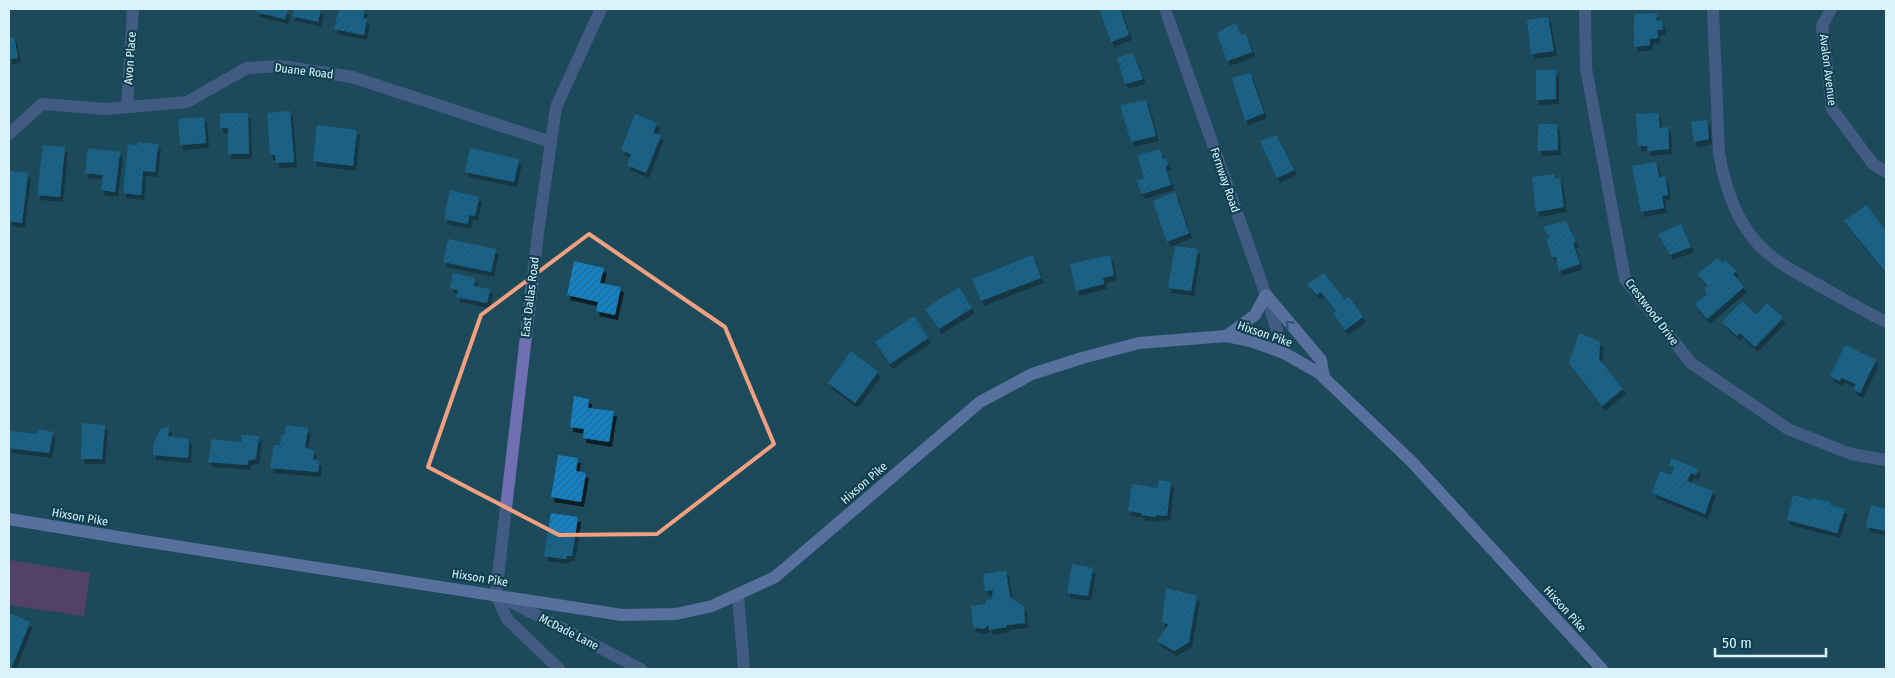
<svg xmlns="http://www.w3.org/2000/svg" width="1895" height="678" font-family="'Fira Sans Condensed',sans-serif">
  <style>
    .grass { fill: #963776 }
    .building { fill: url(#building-hatch); filter: url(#shadow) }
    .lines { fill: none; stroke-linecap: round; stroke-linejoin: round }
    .minor { stroke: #6f6fb2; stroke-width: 12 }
    .major { stroke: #9e9eef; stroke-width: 12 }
    .oneway { stroke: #426188 }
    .marked { fill: none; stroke: #f2a07f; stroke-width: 4; stroke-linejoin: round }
    .labels { text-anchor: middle; stroke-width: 4.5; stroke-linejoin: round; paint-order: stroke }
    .street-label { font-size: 12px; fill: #daf2fb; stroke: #104050 }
  </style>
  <defs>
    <pattern id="building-hatch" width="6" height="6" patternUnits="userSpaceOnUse" patternTransform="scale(1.25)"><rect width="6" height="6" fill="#1481c3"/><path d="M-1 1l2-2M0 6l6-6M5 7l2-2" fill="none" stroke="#266b93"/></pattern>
    <filter id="shadow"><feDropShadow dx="3" dy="5" stdDeviation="0" flood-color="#0009"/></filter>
  </defs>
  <rect width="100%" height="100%" fill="#1d4b5b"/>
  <!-- grass -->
  <polygon class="grass" points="9,560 90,573 84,616 9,605"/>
  <!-- building -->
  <g class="building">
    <polygon points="257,9 288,9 285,19 256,12"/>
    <polygon points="294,9 321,9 318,22 292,16"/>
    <polygon points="339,9 365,9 363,18 367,19 364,35 334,29"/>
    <polygon points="1103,9 1120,9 1129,35 1111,42 1100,10"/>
    <polygon points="1657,13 1656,20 1662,21 1663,30 1657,30 1658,38 1650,39 1650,45 1634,47 1634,14"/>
    <polygon points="1548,17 1554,51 1531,54 1527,20"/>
    <polygon points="1236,23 1241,35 1246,34 1252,52 1227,61 1217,33"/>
    <polygon points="14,37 18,58 9,59 9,38"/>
    <polygon points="1133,53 1143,79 1125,84 1117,58"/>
    <polygon points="1536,70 1556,70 1556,99 1536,100"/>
    <polygon points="1250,73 1264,113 1245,121 1232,78"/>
    <polygon points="1146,100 1156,136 1131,142 1120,105"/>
    <polygon points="290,111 294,162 276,163 275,155 270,155 267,113"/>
    <polygon points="220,113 248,113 249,154 228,154 228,128 220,128"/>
    <polygon points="1658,113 1660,128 1668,127 1669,149 1647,151 1648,146 1638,146 1636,114"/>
    <polygon points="635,114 657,123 653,133 661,135 646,173 627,165 631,154 621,150"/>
    <polygon points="204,117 206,143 180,145 178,119"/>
    <polygon points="1707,120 1709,139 1694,142 1691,122"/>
    <polygon points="1538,124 1557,124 1558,150 1538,151"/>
    <polygon points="317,125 357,130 353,166 313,161"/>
    <polygon points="1276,135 1294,170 1277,178 1260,141"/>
    <polygon points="138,142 158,144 155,172 143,171 141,195 123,193 128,144 137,145"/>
    <polygon points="43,145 65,147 60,197 37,195"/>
    <polygon points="88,148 120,152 115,192 101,190 103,175 85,173"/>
    <polygon points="470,148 519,159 514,182 465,172"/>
    <polygon points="1160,149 1163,159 1166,159 1168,165 1165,166 1171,185 1142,194 1136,180 1144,179 1138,155"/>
    <polygon points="1656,162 1659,177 1665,176 1668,195 1662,196 1664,208 1641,212 1632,166"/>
    <polygon points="9,171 28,173 22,223 9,221"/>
    <polygon points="1554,174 1555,179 1560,178 1564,207 1536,212 1532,177"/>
    <polygon points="450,190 479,197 475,216 469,215 468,224 444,219"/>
    <polygon points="1175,192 1189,233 1167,242 1153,201"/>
    <polygon points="1866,205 1886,231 1886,273 1844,221"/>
    <polygon points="1566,221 1576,242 1573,243 1580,264 1559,271 1556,257 1552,257 1546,239 1550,238 1543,227"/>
    <polygon points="1681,224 1691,247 1670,255 1658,234"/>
    <polygon points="448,239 496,249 491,272 443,262"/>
    <polygon points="1175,246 1198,249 1191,291 1168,288"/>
    <polygon points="1033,255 1041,278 981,301 972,279"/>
    <polygon points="1110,255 1114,275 1103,278 1104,284 1076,291 1070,264"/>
    <polygon points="1718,258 1722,263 1725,260 1736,271 1733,274 1744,287 1707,319 1695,304 1707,294 1704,289 1708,286 1697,274"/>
    <polygon points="574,261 604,268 600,283 621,287 615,315 596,311 598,302 567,295"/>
    <polygon points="453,273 475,278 474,286 490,289 487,303 456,297 458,290 450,288"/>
    <polygon points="1324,273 1345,300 1349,297 1363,317 1345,330 1333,314 1336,311 1321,292 1317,295 1307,284"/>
    <polygon points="959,287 972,308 939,329 925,309"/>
    <polygon points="1742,301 1756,315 1767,303 1783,318 1755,347 1740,333 1737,336 1722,322"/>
    <polygon points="914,316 928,338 890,364 875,342"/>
    <polygon points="1579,333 1600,342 1599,359 1623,389 1602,406 1569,363"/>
    <polygon points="1845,345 1876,360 1860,393 1853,389 1856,384 1842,378 1839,381 1830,376"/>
    <polygon points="851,351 878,372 855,403 828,383"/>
    <polygon points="574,396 589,399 588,408 614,411 609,442 583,438 584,429 570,427"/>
    <polygon points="82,423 105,425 102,459 81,459"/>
    <polygon points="286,425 308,428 305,447 314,451 313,459 319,461 318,472 270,468 274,445 280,445 282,435 285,433"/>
    <polygon points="169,427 168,436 189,439 188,458 153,455 153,445 161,428"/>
    <polygon points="38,429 53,432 49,453 9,448 9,431 37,434"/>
    <polygon points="242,435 259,436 256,459 249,460 247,465 208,462 212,439 241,442"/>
    <polygon points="558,455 578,458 576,471 586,473 581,502 551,497"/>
    <polygon points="1671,458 1698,469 1696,475 1691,473 1687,481 1713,491 1705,514 1652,493 1660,471 1671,475 1674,467 1669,465"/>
    <polygon points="1159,480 1171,482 1167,516 1156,515 1156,517 1141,515 1142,513 1128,511 1132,484 1157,488"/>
    <polygon points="1793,495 1812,500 1812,498 1831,502 1830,505 1845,509 1837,533 1787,520"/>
    <polygon points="1871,505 1886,509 1886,531 1866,527"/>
    <polygon points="551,513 578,517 572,556 567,556 566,559 544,556"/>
    <polygon points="1072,564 1093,568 1088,596 1067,593"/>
    <polygon points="1006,571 1010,597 1024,607 1025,623 1006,625 1007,627 989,630 989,625 983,629 973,627 971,606 986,604 986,600 992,599 993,590 985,591 983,574"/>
    <polygon points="1166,588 1197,596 1189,642 1174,651 1157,641 1167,627 1168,624 1162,622"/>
    <polygon points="9,613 30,622 11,669 9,669"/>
  </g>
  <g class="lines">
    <!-- minor -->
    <g class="minor">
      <polyline points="1165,9 1266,295 1284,353"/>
      <polyline points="1585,9 1586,68 1625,279 1691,363 1788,429 1851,454 1886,460"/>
      <path d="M1713 9 1719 153C1724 182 1734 215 1753 238 1771 261 1797 273 1822 287 1843 299 1864 311 1886 322"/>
      <polyline points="1831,9 1822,26 1832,109 1873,164 1886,172"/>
      <polyline points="127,106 133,9"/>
      <polyline points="9,134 42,104 107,109 187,102 247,68 281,66 352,77 551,142"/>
      <polyline points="496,594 538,233 556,107 601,9"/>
      <polyline points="496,594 507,619 559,669"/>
      <polyline points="738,595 744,669"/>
      <polyline points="503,598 641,669"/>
    </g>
    <!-- major -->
    <g class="major">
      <polyline points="1226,336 1255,315 1266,295 1321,360 1324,378"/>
      <polyline points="9,519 130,539 622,615 676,614 712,606 775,577 980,402 1032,374 1082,358 1139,343 1226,336 1251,341 1284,353 1319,373 1412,462 1602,669"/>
    </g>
  </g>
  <!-- one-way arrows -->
  <defs><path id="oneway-chevron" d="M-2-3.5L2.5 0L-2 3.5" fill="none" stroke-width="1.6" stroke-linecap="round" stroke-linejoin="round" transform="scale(1.25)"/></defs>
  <use class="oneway" href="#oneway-chevron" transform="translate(1289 324) rotate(-134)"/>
  <!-- marked area -->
  <path d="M0 0H1895V678H0ZM589 234 725 327 774 444 657 534 559 535 428 467 481 315Z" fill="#1d4b5b" fill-opacity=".55" fill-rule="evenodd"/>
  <path class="marked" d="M589 234 725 327 774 444 657 534 559 535 428 467 481 315Z"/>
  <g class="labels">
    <!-- street labels -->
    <g class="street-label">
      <text transform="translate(130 58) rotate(-86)" y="4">Avon Place</text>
      <text transform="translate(1828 70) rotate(83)" y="4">Avalon Avenue</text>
      <text transform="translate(304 71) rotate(7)" y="4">Duane Road</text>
      <text transform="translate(1225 180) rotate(71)" y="4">Fernway Road</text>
      <text transform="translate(530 297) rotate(-83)" y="4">East Dallas Road</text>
      <text transform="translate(1652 312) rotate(53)" y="4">Crestwood Drive</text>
      <text transform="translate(1265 334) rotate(19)" y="4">Hixson Pike</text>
      <text transform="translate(864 483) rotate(-41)" y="4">Hixson Pike</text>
      <text transform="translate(80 517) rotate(10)" y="4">Hixson Pike</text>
      <text transform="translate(480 578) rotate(9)" y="4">Hixson Pike</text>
      <text transform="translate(1565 609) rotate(48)" y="4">Hixson Pike</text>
      <text transform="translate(569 632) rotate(27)" y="4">McDade Lane</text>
    </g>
  </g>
  <!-- border -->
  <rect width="1895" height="678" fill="none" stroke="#daf2fb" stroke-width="20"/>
  <!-- scale -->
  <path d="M1715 648v8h111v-8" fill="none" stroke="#daf2fb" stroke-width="2.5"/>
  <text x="1722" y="648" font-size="15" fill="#daf2fb" stroke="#104050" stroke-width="4" paint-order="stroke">50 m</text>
</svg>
